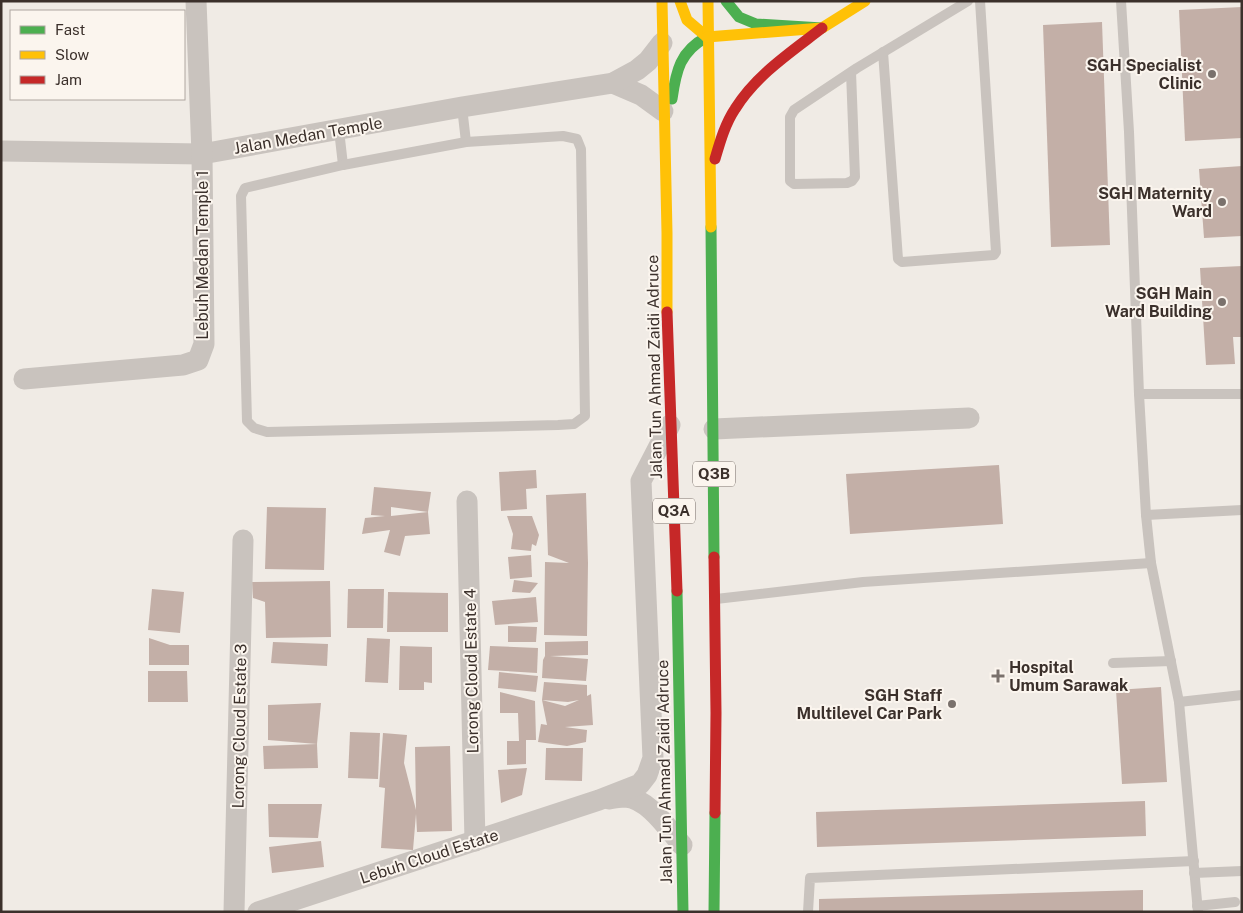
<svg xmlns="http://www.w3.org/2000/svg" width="1243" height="913" font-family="'Public Sans',sans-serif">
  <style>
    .building { fill: #c3afa7; fill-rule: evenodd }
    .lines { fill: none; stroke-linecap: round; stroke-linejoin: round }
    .lane { stroke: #c9c3be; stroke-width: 10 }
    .street { stroke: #c9c3be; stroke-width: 21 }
    .fast { stroke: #4caf50; stroke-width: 11 }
    .slow { stroke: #ffc107; stroke-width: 11 }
    .jam { stroke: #c62828; stroke-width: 11 }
    .poi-dot { fill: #7a716c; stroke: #fbf5ee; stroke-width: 2 }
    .labels { text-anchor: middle; stroke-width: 4; stroke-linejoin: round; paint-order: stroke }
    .shield { fill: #fbf5ee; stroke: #756b66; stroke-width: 1 }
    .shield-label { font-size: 15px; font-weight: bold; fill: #3b302b }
    .poi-label { font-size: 16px; font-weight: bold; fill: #3b302b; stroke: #fbf5ee; text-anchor: end }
    .street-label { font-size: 16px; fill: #3b302b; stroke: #fbf5ee }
  </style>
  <rect width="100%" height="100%" fill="#f0ebe5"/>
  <!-- building -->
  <g class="building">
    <polygon points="1242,7 1242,138 1185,141 1179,10"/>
    <polygon points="1102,22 1110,245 1051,247 1043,25"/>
    <polygon points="1242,166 1242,236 1204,238 1199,169"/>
    <polygon points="1242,266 1242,337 1233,337 1235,364 1206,365 1200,268"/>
    <polygon points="999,465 1003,524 850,534 846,474"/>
    <polygon points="536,470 537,488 526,489 527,509 501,511 499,472"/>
    <polygon points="374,487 431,492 428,512 391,507 391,516 428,512 430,534 405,536 400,556 384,552 390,530 362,534 365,518 385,516 371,515"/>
    <polygon points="586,493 588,563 587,636 544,635 545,562 569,563 548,555 546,495"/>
    <polygon points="267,507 326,508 324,570 265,569"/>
    <polygon points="507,516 532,516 539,535 536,546 532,544 531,551 511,549 513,534"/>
    <polygon points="531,555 532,577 510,579 508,557"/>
    <polygon points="514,580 538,583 530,593 512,592"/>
    <polygon points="330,581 331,637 266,638 265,602 253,598 252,582"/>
    <polygon points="152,589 184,592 180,633 148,630"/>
    <polygon points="348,589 384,589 383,628 347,628"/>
    <polygon points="388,592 448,593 448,632 387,632"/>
    <polygon points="536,597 538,622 495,625 492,601"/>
    <polygon points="508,626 537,627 536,642 508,642"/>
    <polygon points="149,638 170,645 189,645 189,665 149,665"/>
    <polygon points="367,638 390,639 388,683 365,682"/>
    <polygon points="588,641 588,655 550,656 588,659 586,681 542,678 543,660 545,656 545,642"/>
    <polygon points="273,642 328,644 327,666 271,663"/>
    <polygon points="400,646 432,647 432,683 424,682 424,690 399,690"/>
    <polygon points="490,646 538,648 537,673 488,670"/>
    <polygon points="148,671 187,671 188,702 148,702"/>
    <polygon points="499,672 538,676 536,692 498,688"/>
    <path d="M544 682 587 685V696L591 694 593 725 565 727 587 730 586 742 567 746 538 742 541 724 547 725 542 700ZM542 700 568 702 579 700 565 706Z"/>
    <polygon points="1161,687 1167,782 1122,784 1116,690"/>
    <polygon points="500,692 535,701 536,740 526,740 526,764 507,765 507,741 519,741 518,713 500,713"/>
    <polygon points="321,703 317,744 268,740 268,705"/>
    <polygon points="350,732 380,733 378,779 348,778"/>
    <polygon points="383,733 407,735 404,763 416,810 415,747 450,746 452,831 417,832 416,814 413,850 381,848 385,788 379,787"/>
    <polygon points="317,744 318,768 264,769 263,746"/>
    <polygon points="546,748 583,748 582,781 545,780"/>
    <polygon points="527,768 522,795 501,803 498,770"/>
    <polygon points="1145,801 1146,836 817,847 816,812"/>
    <polygon points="268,804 322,804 318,838 269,837"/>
    <polygon points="321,841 324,867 272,873 269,847"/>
    <polygon points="1143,890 1143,912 819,912 819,899"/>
  </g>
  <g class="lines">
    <!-- lane -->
    <g class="lane">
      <polyline points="1121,1 1129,132 1139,394 1146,515 1151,563 1179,702 1198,912"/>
      <polyline points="883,52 898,259 902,262 994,255 996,252 980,1"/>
      <polyline points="851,72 855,177 852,181 847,183 794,184 790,181 790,117 794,110 857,68 968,1"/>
      <polyline points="462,107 466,142"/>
      <polyline points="339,130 343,165"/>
      <polygon points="563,136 577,139 581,149 585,416 574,424 558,425 267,432 254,428 247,421 241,196 245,188 343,165 466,142"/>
      <polyline points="1139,394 1242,394"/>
      <polyline points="1146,515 1242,510"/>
      <polyline points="716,599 863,582 1151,563"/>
      <polyline points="1113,663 1171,661"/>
      <polyline points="1179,702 1242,695"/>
      <polyline points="1194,873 1242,871"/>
      <polyline points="1197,906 1235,902"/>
      <polyline points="808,912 810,878 1194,861"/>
    </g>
    <!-- street -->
    <g class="street">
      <polyline points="613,83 641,95 663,111"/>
      <polyline points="1,151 202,154 462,107 613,83 637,70 648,61 662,43"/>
      <polyline points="24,379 183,365 198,360 204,344 202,154 196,1"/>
      <polyline points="714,429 969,418"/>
      <polyline points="467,501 475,841"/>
      <path d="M609 799C614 798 620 797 625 797 648 798 668 829 682 845"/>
      <polyline points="234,912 243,540"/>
      <polyline points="258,912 599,800 640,784 647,775 653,758 641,481 670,425"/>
    </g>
    <!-- fast -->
    <g class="fast">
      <polyline points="726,1 739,17 756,24 822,28"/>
      <path d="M672 99C676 71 680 51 707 37"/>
      <polyline points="711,227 714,557"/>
      <polyline points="677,591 683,912"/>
      <polyline points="714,912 715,813"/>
    </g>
    <!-- slow -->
    <g class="slow">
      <polyline points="662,1 667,233 667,312"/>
      <polyline points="680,1 687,20 707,37"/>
      <polyline points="708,1 711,227"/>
      <polyline points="707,37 822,28 865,1"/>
    </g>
    <!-- jam -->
    <g class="jam">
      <path d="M715 159C720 142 725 124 735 109 756 75 791 52 822 28"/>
      <polyline points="667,312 677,591"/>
      <polyline points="714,557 716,713 715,813"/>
    </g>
  </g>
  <!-- markers -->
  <g class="poi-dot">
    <circle cx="1212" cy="74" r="5"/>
    <circle cx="1222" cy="202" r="5"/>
    <circle cx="1222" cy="302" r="5"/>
    <path d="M995.5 668.5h5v5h5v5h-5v5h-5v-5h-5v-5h5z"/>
    <circle cx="952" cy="704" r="5"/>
  </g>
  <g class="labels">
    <!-- shield labels -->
    <g class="shield">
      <rect x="693" y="461.5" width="42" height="25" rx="4"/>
      <rect x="653" y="498.5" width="42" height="25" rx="4"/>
    </g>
    <g class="shield-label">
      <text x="714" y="479">Q3B</text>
      <text x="674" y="516">Q3A</text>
    </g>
    <!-- poi labels -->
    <g class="poi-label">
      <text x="1202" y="71">SGH Specialist<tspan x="1202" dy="18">Clinic</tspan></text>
      <text x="1212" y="199">SGH Maternity<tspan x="1212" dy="18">Ward</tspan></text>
      <text x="1212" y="299">SGH Main<tspan x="1212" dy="18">Ward Building</tspan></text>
      <text x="1009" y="673" text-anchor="start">Hospital<tspan x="1009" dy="18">Umum Sarawak</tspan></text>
      <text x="942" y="701">SGH Staff<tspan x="942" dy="18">Multilevel Car Park</tspan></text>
    </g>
    <!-- street labels -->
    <g class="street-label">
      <text transform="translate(308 135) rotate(-10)" y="6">Jalan Medan Temple</text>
      <text transform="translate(202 255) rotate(-90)" y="6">Lebuh Medan Temple 1</text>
      <text transform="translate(654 367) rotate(-91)" y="6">Jalan Tun Ahmad Zaidi Adruce</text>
      <text transform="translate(471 671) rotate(-91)" y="6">Lorong Cloud Estate 4</text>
      <text transform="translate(239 726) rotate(-89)" y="6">Lorong Cloud Estate 3</text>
      <text transform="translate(664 772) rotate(-91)" y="6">Jalan Tun Ahmad Zaidi Adruce</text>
      <text transform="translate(429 856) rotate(-18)" y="6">Lebuh Cloud Estate</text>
    </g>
  </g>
  <!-- border -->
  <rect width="1243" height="913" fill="none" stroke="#3b302b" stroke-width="5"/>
  <!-- legend -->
  <rect x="10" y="10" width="175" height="90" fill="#fbf5ee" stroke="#aea6a0"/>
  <rect x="20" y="26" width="25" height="8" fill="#4caf50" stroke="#aea6a0"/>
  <text x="55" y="35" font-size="15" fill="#3b302b">Fast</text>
  <rect x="20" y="51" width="25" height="8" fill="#ffc107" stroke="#aea6a0"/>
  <text x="55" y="60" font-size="15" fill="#3b302b">Slow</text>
  <rect x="20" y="76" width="25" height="8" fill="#c62828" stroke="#aea6a0"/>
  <text x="55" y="85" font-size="15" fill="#3b302b">Jam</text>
</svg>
